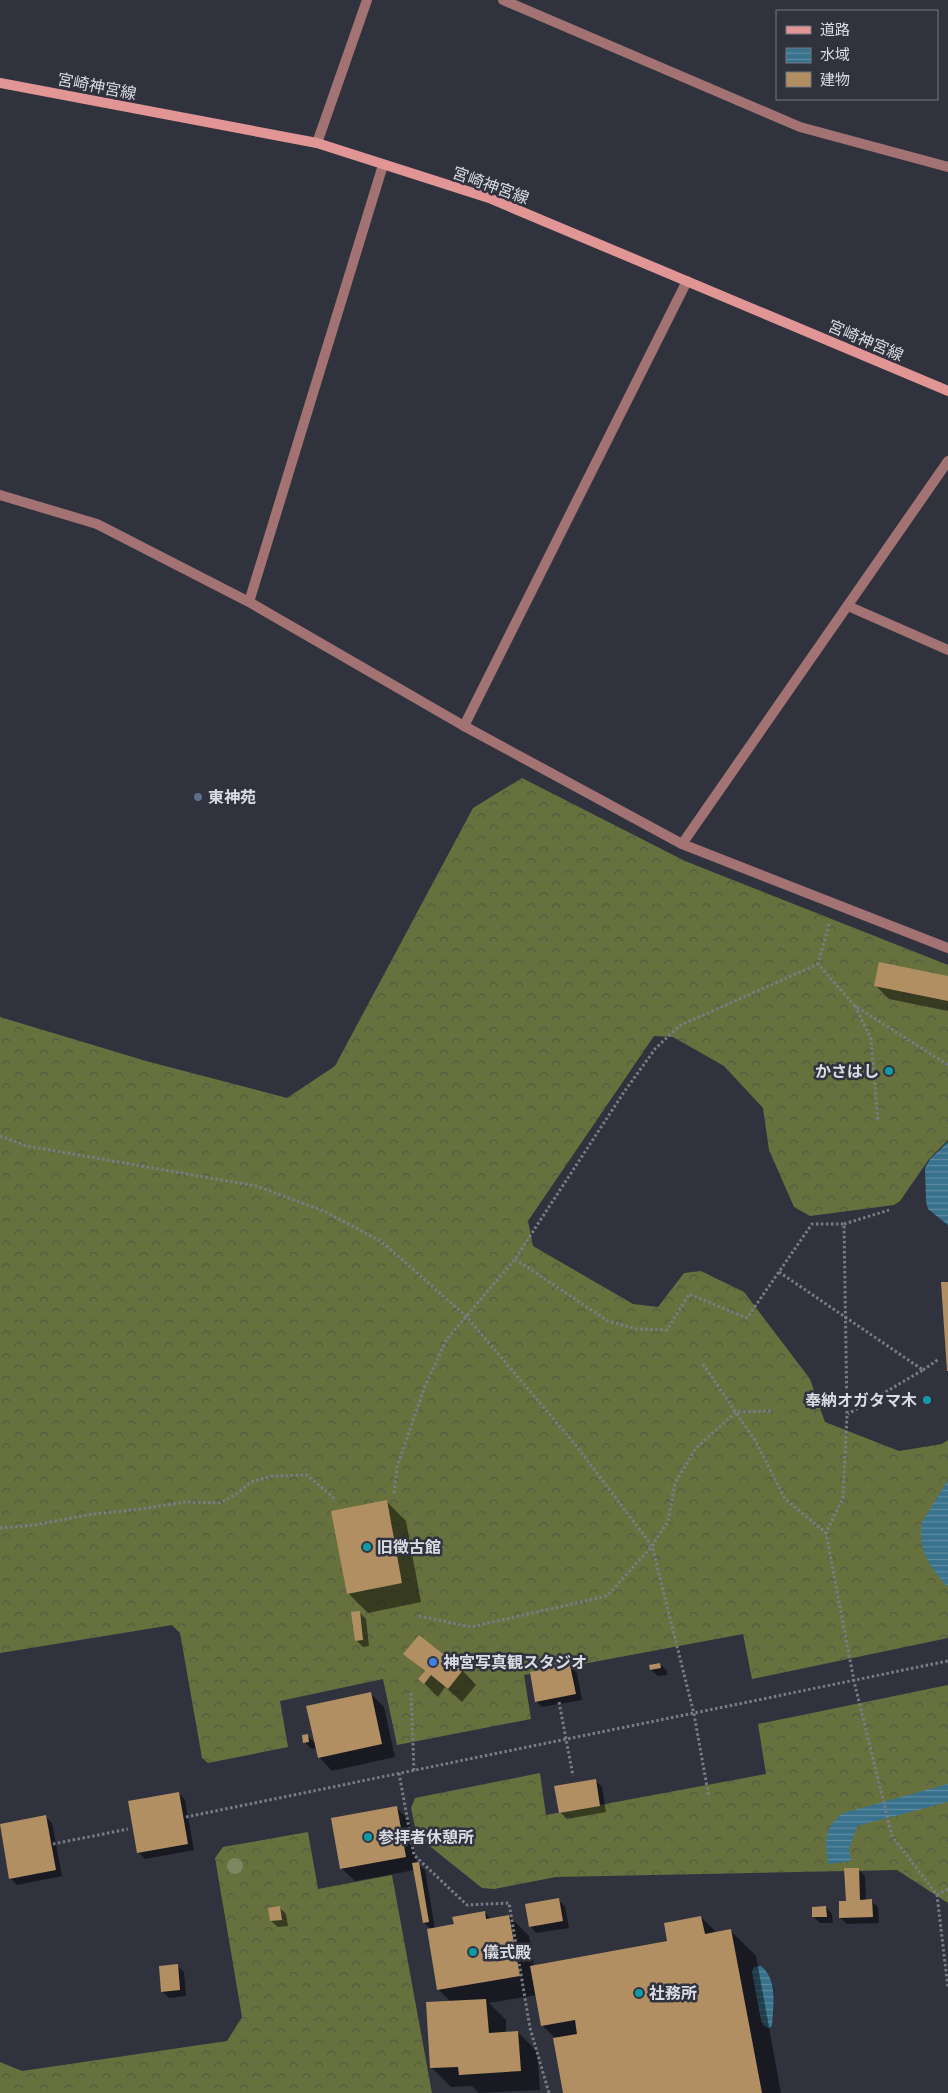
<svg xmlns="http://www.w3.org/2000/svg" width="948" height="2093" font-family="'Archivo Narrow','Noto Sans JP',sans-serif">
  <style>
    .forest { fill: url(#forest-crowns) }
    .water { fill: url(#water-rules) }
    .shadow { fill: #0007 }
    .building { fill: #b28f63 }
    .lines { fill: none; stroke-linecap: round; stroke-linejoin: round }
    .path { stroke: #797b85; stroke-width: 3; stroke-dasharray: 2.5 2.5; stroke-linecap: butt }
    .minor { stroke: #a27372; stroke-width: 10 }
    .secondary { stroke: #e19695; stroke-width: 10 }
    .tree { fill: #7e8761 }
    .service-dot { fill: #5c6f8a; stroke: #30323e; stroke-width: 2 }
    .culture-dot { fill: #0f9aa8; stroke: #30323e; stroke-width: 2 }
    .shop-dot { fill: #3f7fe0; stroke: #30323e; stroke-width: 2 }
    .labels { text-anchor: middle; stroke-width: 5; stroke-linejoin: round; paint-order: stroke }
    .street-label { font-size: 16px; fill: #dadce3; stroke: #30323e }
    .poi-label { font-size: 16px; font-weight: bold; fill: #dadce3; stroke: #30323e; text-anchor: start }
  </style>
  <defs>
    <pattern id="forest-crowns" width="20" height="18" patternUnits="userSpaceOnUse" patternTransform="scale(1.25)"><rect width="20" height="18" fill="#67713e"/><path d="M2 6a3 3 0 1 1 6 0M12 15a3 3 0 1 1 6 0" fill="none" stroke="#545a41"/></pattern>
    <pattern id="water-rules" width="6" height="5" patternUnits="userSpaceOnUse" patternTransform="scale(1.25)"><rect width="6" height="5" fill="#38728d"/><path d="M0 2.5h6" fill="none" stroke="#5e8ca2"/></pattern>
  </defs>
  <rect width="100%" height="100%" fill="#30323e"/>
  <!-- forest -->
  <g class="forest">
    <polygon points="522,778 685,861 948,965 948,1140 929,1159 900,1201 894,1205 810,1216 794,1207 769,1150 763,1108 724,1066 673,1037 654,1036 528,1221 533,1246 633,1304 658,1307 684,1273 701,1271 744,1292 810,1379 825,1422 899,1451 942,1444 948,1440 948,1638 752,1679 743,1634 524,1675 531,1719 397,1745 383,1679 280,1701 288,1747 208,1763 202,1758 180,1633 172,1625 0,1653 0,1017 146,1061 287,1098 335,1066 473,808"/>
    <polygon points="948,1685 948,1903 897,1870 556,1877 494,1889 482,1888 417,1836 411,1808 415,1798 540,1773 546,1815 766,1774 758,1724"/>
    <polygon points="308,1832 318,1889 392,1875 432,2093 0,2093 0,2062 22,2071 227,2041 242,2017 215,1858 223,1847"/>
  </g>
  <!-- water -->
  <g class="water">
    <polygon points="948,1142 948,1225 928,1209 926,1201 925,1168 930,1159"/>
    <path d="M948 1480V1587C930 1568 917 1549 922 1522Z"/>
    <path d="M948 1784V1802L857 1826 849 1849 851 1861 828 1864C825 1840 823 1829 843 1813Z"/>
    <path d="M761 1966C778 1980 773 2006 772 2026L769 2028 764 2026 761 2020 752 1972 754 1967Z"/>
  </g>
  <!-- shadow -->
  <g class="shadow">
    <polygon points="948,977 948,1011 889,999 876,986"/>
    <polygon points="386,1501 406,1521 421,1602 368,1613 348,1593"/>
    <polygon points="359,1612 366,1619 369,1646 363,1647 356,1640"/>
    <polygon points="419,1636 463,1671 476,1685 462,1702 445,1687 438,1697 420,1679 425,1672 405,1654"/>
    <polygon points="660,1664 667,1671 667,1675 658,1676 651,1670 651,1666"/>
    <polygon points="570,1666 577,1673 582,1700 542,1707 536,1701"/>
    <polygon points="371,1694 384,1707 395,1757 332,1771 319,1757 317,1748 311,1749 305,1742 307,1735 316,1744"/>
    <polygon points="595,1780 602,1787 606,1812 567,1819 560,1812"/>
    <polygon points="179,1793 185,1800 194,1850 145,1859 138,1852"/>
    <polygon points="396,1807 410,1821 417,1864 425,1870 435,1929 455,1925 484,1912 491,1919 509,1916 529,1936 534,1967 669,1942 701,1917 717,1933 731,1931 756,1956 781,2093 564,2093 556,2039 543,2026 537,1995 489,2003 506,2020 506,2033 518,2032 537,2052 540,2090 479,2093 472,2086 451,2087 431,2067 451,2002 438,1989 431,1929 424,1923 415,1870 355,1881 341,1868"/>
    <polygon points="46,1817 52,1823 62,1876 17,1885 10,1878"/>
    <polygon points="858,1869 865,1876 866,1901 871,1901 878,1907 879,1923 847,1924 840,1918"/>
    <polygon points="558,1900 565,1906 569,1928 536,1933 530,1926"/>
    <polygon points="826,1907 832,1914 833,1923 820,1923 813,1916"/>
    <polygon points="280,1908 286,1914 288,1926 278,1927 271,1921"/>
    <polygon points="177,1966 184,1972 186,1996 169,1998 162,1991"/>
  </g>
  <!-- building -->
  <g class="building">
    <polygon points="879,962 948,976 948,1001 874,986"/>
    <polygon points="941,1282 948,1282 948,1371 947,1371"/>
    <polygon points="387,1500 402,1583 347,1594 331,1511"/>
    <polygon points="360,1611 363,1640 355,1641 351,1612"/>
    <polygon points="419,1635 463,1670 448,1689 431,1675 424,1684 418,1679 425,1671 403,1654"/>
    <polygon points="660,1663 661,1668 650,1670 649,1665"/>
    <polygon points="570,1665 576,1694 535,1702 530,1672"/>
    <polygon points="371,1692 382,1744 318,1758 306,1706"/>
    <polygon points="308,1734 309,1742 303,1743 302,1735"/>
    <polygon points="596,1779 600,1806 559,1813 554,1786"/>
    <polygon points="179,1792 188,1844 137,1853 128,1801"/>
    <polygon points="397,1806 406,1857 340,1869 331,1818"/>
    <polygon points="46,1815 56,1870 9,1879 0,1824"/>
    <polygon points="419,1862 429,1922 423,1923 412,1863"/>
    <polygon points="844,1868 859,1868 860,1900 872,1899 873,1917 839,1918 839,1901 846,1901"/>
    <polygon points="559,1898 563,1921 529,1927 525,1904"/>
    <polygon points="280,1906 282,1920 270,1921 268,1908"/>
    <polygon points="826,1906 827,1917 812,1917 812,1907"/>
    <polygon points="485,1911 486,1919 509,1915 520,1976 437,1990 427,1929 454,1924 452,1917"/>
    <polygon points="701,1916 705,1934 731,1929 762,2093 563,2093 553,2038 577,2034 575,2020 541,2026 530,1966 667,1941 664,1923"/>
    <polygon points="178,1964 180,1990 161,1992 159,1966"/>
    <polygon points="486,1999 489,2033 518,2031 521,2071 459,2075 458,2067 430,2068 426,2002"/>
  </g>
  <g class="lines">
    <!-- path -->
    <g class="path">
      <polyline points="829,924 818,964 855,1006 948,1065"/>
      <polyline points="855,1006 871,1039 878,1121"/>
      <polyline points="0,1136 27,1146 256,1186 324,1211 382,1242 466,1316 575,1444 652,1546 694,1714 709,1798"/>
      <polyline points="844,1224 889,1210"/>
      <polyline points="515,1259 608,1321 637,1329 667,1330 689,1294 747,1318 812,1224 844,1224 847,1414 843,1498 826,1533 854,1681 892,1836 937,1895 948,1988"/>
      <polyline points="779,1272 923,1370 848,1414"/>
      <polyline points="703,1364 756,1442 785,1499 826,1533"/>
      <polyline points="923,1370 939,1359"/>
      <polyline points="394,1493 397,1467 425,1386 447,1339 515,1259 624,1092 655,1049 679,1026 818,964"/>
      <polyline points="0,1528 35,1525 93,1514 142,1509 185,1502 220,1503 236,1494 251,1482 272,1476 307,1475 335,1499"/>
      <polyline points="419,1616 471,1627 607,1596 652,1546 668,1521 675,1483 696,1448 736,1412 772,1411"/>
      <polyline points="411,1693 414,1771"/>
      <polyline points="559,1702 573,1776"/>
      <polyline points="399,1773 414,1855 467,1905 509,1903 530,2028 549,2093"/>
      <polyline points="186,1817 948,1661"/>
      <polyline points="53,1844 128,1829"/>
      <polyline points="937,1895 948,1889"/>
    </g>
    <!-- minor -->
    <g class="minor">
      <polyline points="503,0 800,127 948,167"/>
      <polyline points="317,143 367,0"/>
      <polyline points="0,495 97,524 249,602 464,726 682,844 948,948"/>
      <polyline points="249,602 383,165"/>
      <polyline points="848,606 948,650"/>
      <polyline points="464,726 687,281"/>
      <polyline points="682,844 948,461"/>
    </g>
    <!-- secondary -->
    <polyline class="secondary" points="0,83 317,143 489,198 948,391"/>
  </g>
  <!-- trees -->
  <circle class="tree" cx="235" cy="1866" r="8"/>
  <!-- markers -->
  <circle class="service-dot" cx="198" cy="797" r="5"/>
  <g class="culture-dot">
    <circle cx="889" cy="1071" r="5"/>
    <circle cx="927" cy="1400" r="5"/>
    <circle cx="367" cy="1547" r="5"/>
    <circle cx="368" cy="1837" r="5"/>
    <circle cx="473" cy="1952" r="5"/>
    <circle cx="639" cy="1993" r="5"/>
  </g>
  <circle class="shop-dot" cx="433" cy="1662" r="5"/>
  <g class="labels">
    <!-- street labels -->
    <g class="street-label">
      <text transform="translate(97 86) rotate(11)" y="6">宮崎神宮線</text>
      <text transform="translate(491 185) rotate(20)" y="6">宮崎神宮線</text>
      <text transform="translate(866 340) rotate(23)" y="6">宮崎神宮線</text>
    </g>
    <!-- poi labels -->
    <g class="poi-label">
      <text x="208" y="803">東神苑</text>
      <text x="879" y="1077" text-anchor="end">かさはし</text>
      <text x="917" y="1406" text-anchor="end">奉納オガタマ木</text>
      <text x="377" y="1553">旧徴古館</text>
      <text x="443" y="1668">神宮写真観スタジオ</text>
      <text x="378" y="1843">参拝者休憩所</text>
      <text x="483" y="1958">儀式殿</text>
      <text x="649" y="1999">社務所</text>
    </g>
  </g>
  <!-- legend -->
  <rect x="776" y="10" width="162" height="90" fill="#30323e" stroke="#747680"/>
  <rect x="786" y="26" width="25" height="8" fill="#e19695" stroke="#747680"/>
  <text x="820" y="35" font-size="15" fill="#dadce3">道路</text>
  <rect x="786" y="48" width="25" height="15" fill="url(#water-rules)" stroke="#747680"/>
  <text x="820" y="60" font-size="15" fill="#dadce3">水域</text>
  <rect x="786" y="72" width="25" height="15" fill="#b28f63" stroke="#747680"/>
  <text x="820" y="85" font-size="15" fill="#dadce3">建物</text>
</svg>
